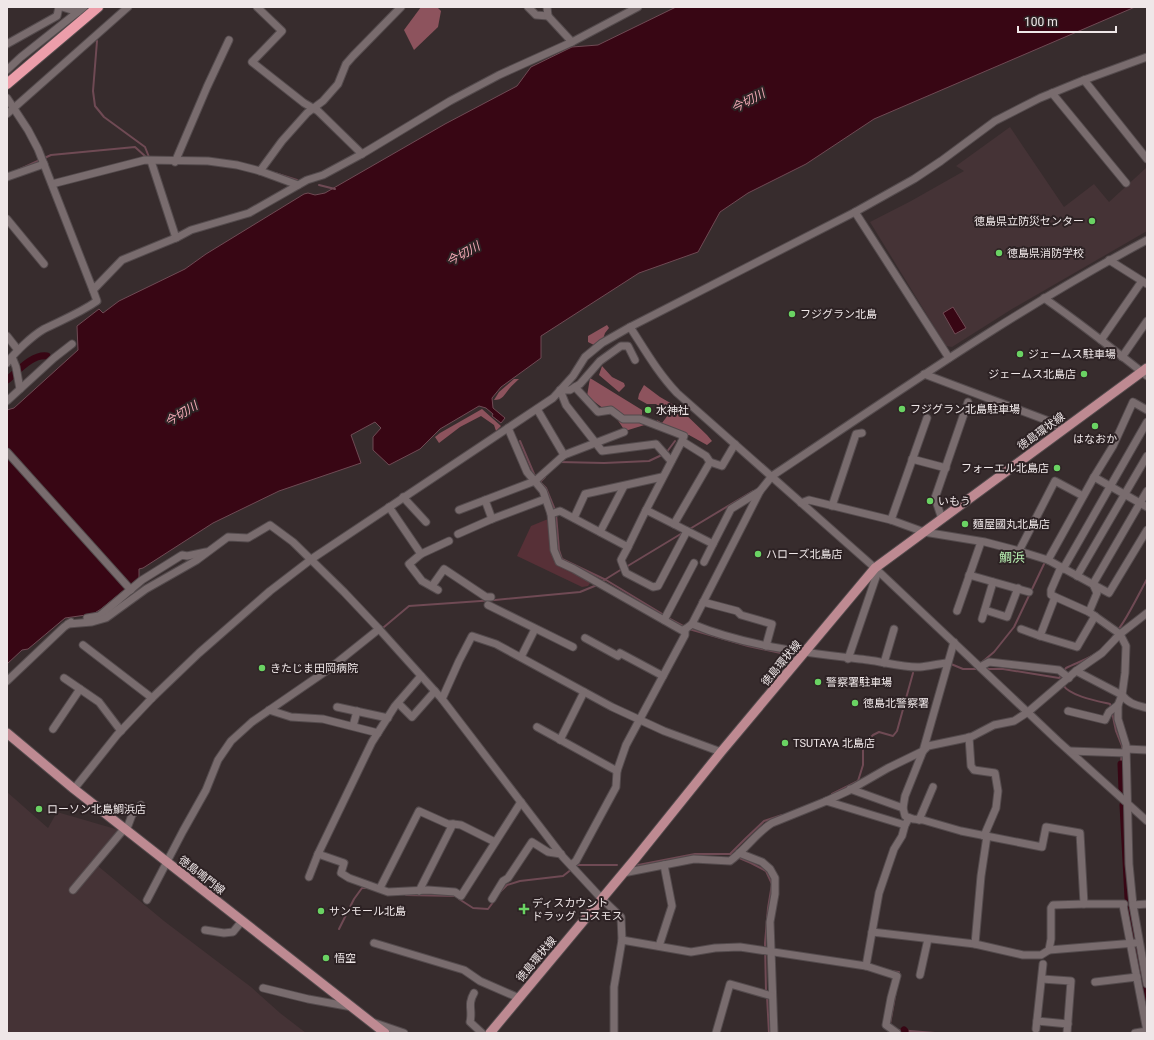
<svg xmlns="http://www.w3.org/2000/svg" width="1154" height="1040" font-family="Roboto,'Noto Sans JP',sans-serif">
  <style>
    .built { fill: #453336 }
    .green { fill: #573037 }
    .forest { fill: #8d535d }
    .water { fill: #380614; stroke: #6f4a54 }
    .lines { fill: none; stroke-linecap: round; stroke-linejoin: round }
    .stream { stroke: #6f4a54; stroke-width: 2 }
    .canal { stroke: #380614; stroke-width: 7 }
    .minor-casing { stroke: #544b4d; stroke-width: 9 }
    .major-casing { stroke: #544b4d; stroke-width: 11 }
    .highway-casing { stroke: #544b4d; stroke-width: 12 }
    .minor { stroke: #796c6e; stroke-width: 7 }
    .major { stroke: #be8a92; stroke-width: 9 }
    .highway { stroke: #ec9eaa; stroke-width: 10 }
    .poi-dot { fill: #6ad363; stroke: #2d2224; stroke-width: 1.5 }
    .labels { text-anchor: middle; stroke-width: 4; stroke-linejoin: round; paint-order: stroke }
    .poi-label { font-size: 11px; fill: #efe7e8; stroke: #2d2224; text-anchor: start }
    .street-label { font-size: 11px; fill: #efe7e8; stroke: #2d2224 }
    .water-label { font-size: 12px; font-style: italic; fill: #f5acb8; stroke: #2d2224 }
    .quarter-label { font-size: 13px; fill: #b5ecaf; stroke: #2d2224 }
  </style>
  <rect width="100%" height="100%" fill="#372c2d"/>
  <!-- built -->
  <g class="built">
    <polygon points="1010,127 1064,207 1094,184 1109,202 1147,167 1147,231 1012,309 952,347 946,346 870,222 911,201 964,171 956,166"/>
    <polygon points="7,792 48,828 57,812 119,830 98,866 164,921 251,987 280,1013 306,1033 7,1033"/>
  </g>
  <!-- green -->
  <polygon class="green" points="548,519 556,563 563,568 576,572 591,582 588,586 582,587 517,556 531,526"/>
  <!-- forest -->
  <g class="forest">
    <polygon points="421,7 437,7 441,11 438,27 414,50 404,30"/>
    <polygon points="607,325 609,328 605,333 603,339 594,345 588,342 588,336"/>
    <polygon points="602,366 612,377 624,383 625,386 619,392 599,375"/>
    <polygon points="590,378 642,410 642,416 651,423 625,431 617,419 587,396"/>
    <path d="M514 379H519C516 382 512 385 509 389 504 395 503 400 494 400L499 392Z"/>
    <polygon points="644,385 660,397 679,408 707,435 712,441 707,445 689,435 685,435 658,423 657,420 662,423 668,415 664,412 665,411 656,404 647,404 638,399 639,394"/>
    <polygon points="482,409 501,426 496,431 494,425 481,416 460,427 439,443 435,437 440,433"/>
  </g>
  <!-- water -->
  <g class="water">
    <polygon points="676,7 1135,7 874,119 806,164 748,193 720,212 698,252 639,273 541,336 541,358 501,387 492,398 493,408 505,418 501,423 492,416 493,414 486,408 479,406 440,429 420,449 389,465 373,450 373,437 381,428 375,422 351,435 361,463 279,491 213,523 143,568 139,569 139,578 101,609 93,614 65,618 28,649 22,650 7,664 7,410 14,408 78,350 77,326 99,309 103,313 119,301 185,269 206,254 304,194 308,193 315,195 325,193 445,124 517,86 531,67 572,47 598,45"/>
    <polygon points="953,307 966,328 955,334 943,313"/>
  </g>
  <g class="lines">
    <!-- stream -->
    <g class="stream">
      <polyline points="97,41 93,91 95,106 104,117 145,147 149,157"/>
      <polyline points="18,170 51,155 135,147 146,157"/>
      <polyline points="275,173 297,180"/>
      <polyline points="319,185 335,189"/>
      <polyline points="520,441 534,474 537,478"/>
      <polyline points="559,462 604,463 649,461 666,453 675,441"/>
      <polyline points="545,477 540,482 546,488 555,510"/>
      <polyline points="556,514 559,550 562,559 606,580 664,615"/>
      <polyline points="688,530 753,491"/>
      <polyline points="626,567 684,532"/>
      <polyline points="601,582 622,569"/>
      <polyline points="668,618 685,627"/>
      <polyline points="384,627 409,606 495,600 580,592 597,585"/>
      <polyline points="689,629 748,646 790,655"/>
      <polyline points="981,663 994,652 1014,627 1044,564"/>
      <polyline points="951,664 963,669 978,669"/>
      <polyline points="985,669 1003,669 1059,678 1062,675"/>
      <path d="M1064 671 1066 668C1078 662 1092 658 1102 649 1122 630 1134 603 1147 579"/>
      <path d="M1063 685C1070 696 1097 701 1110 704L1111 707"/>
      <polyline points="1112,712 1116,731 1122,746 1121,764"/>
      <polyline points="832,794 858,781 863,765 863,749 866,742 873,735 879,732 893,736 897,731 913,673"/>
      <polyline points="730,854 751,863 766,871 772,884 768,908 765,943 766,992"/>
      <polyline points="638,865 695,854 730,854 746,838 764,821 782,815"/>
      <polyline points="501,891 507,885 520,881 563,876 577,865 617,865"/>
      <polyline points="406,895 456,896"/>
      <polyline points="459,899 473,908 488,909 494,901"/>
      <polyline points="339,929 354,899 362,888 367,888"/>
      <polyline points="891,971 899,972 899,975"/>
      <polyline points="767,996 769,1033"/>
      <polyline points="890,1024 896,991"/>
      <polyline points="898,1030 935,1033"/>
    </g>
    <!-- canal -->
    <g class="canal">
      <path d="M7 380C18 371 32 354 47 356"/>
      <polyline points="1121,764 1122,790"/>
      <polyline points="1123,805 1128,898 1147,1011"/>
      <polyline points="904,1030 905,1031"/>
    </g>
    <!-- minor casing -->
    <g class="minor-casing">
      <g id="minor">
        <polyline points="62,7 78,12"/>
        <polyline points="257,7 282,31 252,62 304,103 318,111 362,154"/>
        <polyline points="528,7 536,15 548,16"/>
        <polyline points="547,7 548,16 572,42"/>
        <polyline points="7,44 57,16 59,7"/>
        <polyline points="7,70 21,57 84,7"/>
        <polyline points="1084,80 1147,159"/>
        <polyline points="1052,93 1126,183"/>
        <polyline points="7,98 28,130 38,149 93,290 122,260 178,237 191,230 249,213 307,180 323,175 362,154 450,101 499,75 572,42 638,7"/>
        <polyline points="7,114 128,7"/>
        <polyline points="151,161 176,238"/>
        <polyline points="175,162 207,87 229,40"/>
        <polyline points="260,171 282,141 307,113 323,101 338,84 346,64 353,56 401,7"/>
        <polyline points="7,177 44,164"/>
        <polyline points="52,184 145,160 208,161 237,165 260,171 298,185"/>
        <polyline points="855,212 949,358"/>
        <polyline points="7,219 44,264"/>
        <polyline points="1109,260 1147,284"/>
        <path d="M1044 298C1080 323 1113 349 1147 376"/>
        <path d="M630 327C645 350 658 373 677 393L875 568 1058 741 1147 821"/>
        <polyline points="7,336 18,350"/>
        <polyline points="1101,340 1142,281"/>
        <polyline points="12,357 16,367 20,389"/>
        <polyline points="1122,357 1147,321"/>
        <polyline points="635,360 628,346 621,346 600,361 580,384 570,390 560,390 566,405 602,451 656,444 671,461"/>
        <path d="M7 363C15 352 32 336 44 329 62 320 80 313 97 301L93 290"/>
        <polyline points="924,374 1054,423 1063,430"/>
        <polyline points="575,387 598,412 611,410 623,419 640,419 674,432 684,436 682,441"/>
        <polyline points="7,401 54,358 72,344"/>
        <polyline points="537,409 564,455 624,432"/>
        <path d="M508 428 527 472 543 491 551 514 554 550 559 562 574 569 683 631 692 624C747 647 809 653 868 660 884 662 905 668 920 667 929 666 938 664 947 663"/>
        <polyline points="7,452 131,590"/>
        <polyline points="912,459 946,468"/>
        <polyline points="1094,477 1147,507"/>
        <polyline points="403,497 426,522"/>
        <polyline points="485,500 492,519"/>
        <polyline points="801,503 809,500 891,520 924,532 985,542 1019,551 1048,560 1109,593 1147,530"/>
        <polyline points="832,506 856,434 862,433"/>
        <polyline points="389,507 421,554 409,564 422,581 438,590"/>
        <polyline points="459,510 535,481 564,455"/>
        <polyline points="646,510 682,441 706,456 710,462 722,466 735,444"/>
        <path d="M551 514 560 511 628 547 646 510 713 544 731 509 760 491 772 476C895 394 1017 309 1147 240"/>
        <polyline points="574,518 585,494 662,477"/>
        <polyline points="942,519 935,498 968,402"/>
        <polyline points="891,520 927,418"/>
        <polyline points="674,524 710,462"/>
        <polyline points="600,532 624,486"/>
        <polyline points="458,534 492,519 545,499"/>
        <polyline points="628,547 621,560 626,573 653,587 658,586 687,531"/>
        <polyline points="1019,551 1055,481 1083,496"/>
        <polyline points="421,554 449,541"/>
        <polyline points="1048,560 1094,477 1113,446 1133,402 1147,410"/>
        <polyline points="704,562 713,544"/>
        <polyline points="1061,567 1051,590 1051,595 1089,612"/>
        <polyline points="1063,569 1147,422"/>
        <polyline points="969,575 1029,592"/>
        <polyline points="1077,576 1147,456"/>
        <polyline points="1093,584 1097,593 1089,612 1120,634 1126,646 1125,673 1122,695 1118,705 1118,719 1126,745 1129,864 1133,905 1147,984"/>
        <polyline points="1093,584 1147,491"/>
        <polyline points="432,586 444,569 486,597 491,597"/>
        <polyline points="1055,597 1040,636 1077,647 1095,616"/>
        <polyline points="703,602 737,611 741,615 772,624 766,646"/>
        <polyline points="488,605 573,647"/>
        <polyline points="985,610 1007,617 1018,588"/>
        <polyline points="957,611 981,542"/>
        <polyline points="87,618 99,616 103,613 142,580 182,555 187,556 206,552"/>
        <polyline points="982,619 993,582"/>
        <polyline points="664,620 694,563"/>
        <polyline points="68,624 92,622 106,618 146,589 197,560 228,537 248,538 270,525 293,542 344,592 379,629 442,699 563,857 601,898 621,917 622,940 614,987 614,1033"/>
        <polyline points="692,624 760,491"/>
        <polyline points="1021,629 1040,636"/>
        <polyline points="585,638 618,656 620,653 663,676"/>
        <polyline points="954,642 923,751 905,796 903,808 905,816 913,819 923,820 961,831 1042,847 1046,827 1080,833 1084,904 1124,904"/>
        <polyline points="83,645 152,698"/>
        <polyline points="521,657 535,629"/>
        <polyline points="848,659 878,571"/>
        <polyline points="884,663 894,629"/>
        <polyline points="980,667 989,662 1059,670 1069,678"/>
        <path d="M1076 671 1122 695C1129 704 1136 705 1147 708"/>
        <polyline points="64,678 99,702 121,731"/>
        <polyline points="7,681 64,627 71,622"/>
        <polyline points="442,699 459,661 472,636 496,644 612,707 664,731 721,752"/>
        <polyline points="398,703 412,717 435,691"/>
        <polyline points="337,707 388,718"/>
        <polyline points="269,710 291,717 323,719 378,733"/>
        <polyline points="1068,711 1105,720 1109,712 1118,705"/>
        <polyline points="353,726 357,711"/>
        <polyline points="537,727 617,771"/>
        <polyline points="53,729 80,689"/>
        <polyline points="969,737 971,766 974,770 995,773 998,791 996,808 984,836"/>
        <polyline points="560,740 584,692"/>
        <polyline points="1126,749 1147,750"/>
        <polyline points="1070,751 1126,753"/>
        <polyline points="74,789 117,735 152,698 199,653 270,591 313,558 553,398 573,376 585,357 602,343 630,327 855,212 914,179 941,161 995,121 1040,98 1084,80 1147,57"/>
        <polyline points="850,789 903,808"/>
        <polyline points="826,801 905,825"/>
        <polyline points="919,820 933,787"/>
        <polyline points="453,824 461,825 495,842"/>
        <polyline points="126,831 132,815 141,805"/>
        <polyline points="739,853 762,862 770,869 775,878 775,894 770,922 774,1033"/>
        <polyline points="318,854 344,863 341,873 349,878 388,892 428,890 455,892 461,896 521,802"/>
        <polyline points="571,865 576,861 616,787 617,771 626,745 685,635 685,629"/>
        <path d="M623 873 694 859 730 861C745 850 756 833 772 823L824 802 848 791 888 768 923 751 928 746 971 737 994 725 1014 721 1028 712 1076 671 1102 653 1120 634 1147 613"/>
        <polyline points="309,877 318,854 372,742 395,706 421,676"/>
        <polyline points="380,888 419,811 448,824 453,824 419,891"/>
        <polyline points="73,890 124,829"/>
        <polyline points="492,899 503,881 508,878 532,842 548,852 561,854"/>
        <polyline points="147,900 183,831 206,790 218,760 231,741 252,722 329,669 379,629"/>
        <polyline points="1123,905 1147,1031 1135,1033"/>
        <polyline points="1133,905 1147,904"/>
        <polyline points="205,930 224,933 233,932 242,921"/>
        <polyline points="872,932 975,944 1023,955 1041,955 1049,950 1051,939 1051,908 1053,905 1084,904"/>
        <polyline points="622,940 691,952 715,948 740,947 866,966 897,976 891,998 886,1025 897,1033"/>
        <polyline points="374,943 464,970 480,981 519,998"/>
        <polyline points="975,944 981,876 987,836"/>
        <polyline points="659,946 672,906 664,865"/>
        <polyline points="1049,950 1135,943"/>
        <polyline points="866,966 879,893 894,849 902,836 905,825 909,818"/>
        <polyline points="920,975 928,939"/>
        <polyline points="1042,979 1071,981 1067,1033"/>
        <polyline points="1095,982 1137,977"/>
        <polyline points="263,988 308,999 352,1007"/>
        <path d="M474 993C467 1005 473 1010 470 1022L482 1033"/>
        <polyline points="1037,1021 1068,1024"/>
        <polyline points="375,1023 404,1033"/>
        <polyline points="1036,1029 1043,964"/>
        <polyline points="716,1033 730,984 772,996"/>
      </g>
    </g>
    <!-- major casing -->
    <g class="major-casing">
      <g id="major">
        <polyline points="7,733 74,789 385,1033"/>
        <polyline points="490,1033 635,859 721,752 875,568 1147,368"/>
      </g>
    </g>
    <!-- highway casing -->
    <g class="highway-casing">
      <polyline id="highway" points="7,84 98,7"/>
    </g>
    <!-- minor -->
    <use href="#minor" class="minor"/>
    <!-- major -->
    <use href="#major" class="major"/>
    <!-- highway -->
    <use href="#highway" class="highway"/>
  </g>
  <!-- markers -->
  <g class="poi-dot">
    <circle cx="1092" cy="221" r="4"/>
    <circle cx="999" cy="253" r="4"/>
    <circle cx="792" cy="314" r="4"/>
    <circle cx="1020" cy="354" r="4"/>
    <circle cx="1084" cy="374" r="4"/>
    <circle cx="902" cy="409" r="4"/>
    <circle cx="648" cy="410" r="4"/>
    <circle cx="1095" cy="426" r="4"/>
    <circle cx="1057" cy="468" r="4"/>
    <circle cx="930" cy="501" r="4"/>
    <circle cx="965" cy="524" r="4"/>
    <circle cx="758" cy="554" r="4"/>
    <circle cx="262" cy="668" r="4"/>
    <circle cx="818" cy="682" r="4"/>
    <circle cx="855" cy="703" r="4"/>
    <circle cx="785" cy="743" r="4"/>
    <circle cx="39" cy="809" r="4"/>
    <path d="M522 903h4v4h4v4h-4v4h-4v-4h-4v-4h4z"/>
    <circle cx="321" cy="911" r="4"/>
    <circle cx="326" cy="958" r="4"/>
  </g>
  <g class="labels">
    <!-- poi labels -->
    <g class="poi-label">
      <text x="1084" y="225" text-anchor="end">徳島県立防災センター</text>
      <text x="1007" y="257">徳島県消防学校</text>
      <text x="800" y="318">フジグラン北島</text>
      <text x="1028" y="358">ジェームス駐車場</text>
      <text x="1076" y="378" text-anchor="end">ジェームス北島店</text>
      <text x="910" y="413">フジグラン北島駐車場</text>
      <text x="656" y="414">水神社</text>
      <text x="1095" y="443" text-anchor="middle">はなおか</text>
      <text x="1049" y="472" text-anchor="end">フォーエル北島店</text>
      <text x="938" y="505">いもう</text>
      <text x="973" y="528">麵屋國丸北島店</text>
      <text x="766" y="558">ハローズ北島店</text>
      <text x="270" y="672">きたじま田岡病院</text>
      <text x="826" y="686">警察署駐車場</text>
      <text x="863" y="707">徳島北警察署</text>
      <text x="793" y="747">TSUTAYA 北島店</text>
      <text x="47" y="813">ローソン北島鯛浜店</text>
      <text x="532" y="907">ディスカウント<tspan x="532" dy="13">ドラッグ コスモス</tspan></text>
      <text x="329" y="915">サンモール北島</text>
      <text x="334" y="962">悟空</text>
    </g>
    <!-- street labels -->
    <g class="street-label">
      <text transform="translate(1041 431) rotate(-36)" y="4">徳島環状線</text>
      <text transform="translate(781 663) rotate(-50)" y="4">徳島環状線</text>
      <text transform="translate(202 875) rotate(38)" y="4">徳島鳴門線</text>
      <text transform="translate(536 959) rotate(-50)" y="4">徳島環状線</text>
    </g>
    <!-- water labels -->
    <g class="water-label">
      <text transform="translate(748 101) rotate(-28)" y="4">今切川</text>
      <text transform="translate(463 254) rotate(-29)" y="4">今切川</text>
      <text transform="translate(181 414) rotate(-31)" y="4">今切川</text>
    </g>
    <!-- quarter labels -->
    <g class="quarter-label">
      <text x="1012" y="562">鯛浜</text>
    </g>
  </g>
  <!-- border -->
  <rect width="1154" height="1040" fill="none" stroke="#efe7e8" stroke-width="16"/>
  <!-- scale -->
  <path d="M1018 26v6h98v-6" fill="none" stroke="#efe7e8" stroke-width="2"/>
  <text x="1024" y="26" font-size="12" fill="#efe7e8" stroke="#2d2224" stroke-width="3" paint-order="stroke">100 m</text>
</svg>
